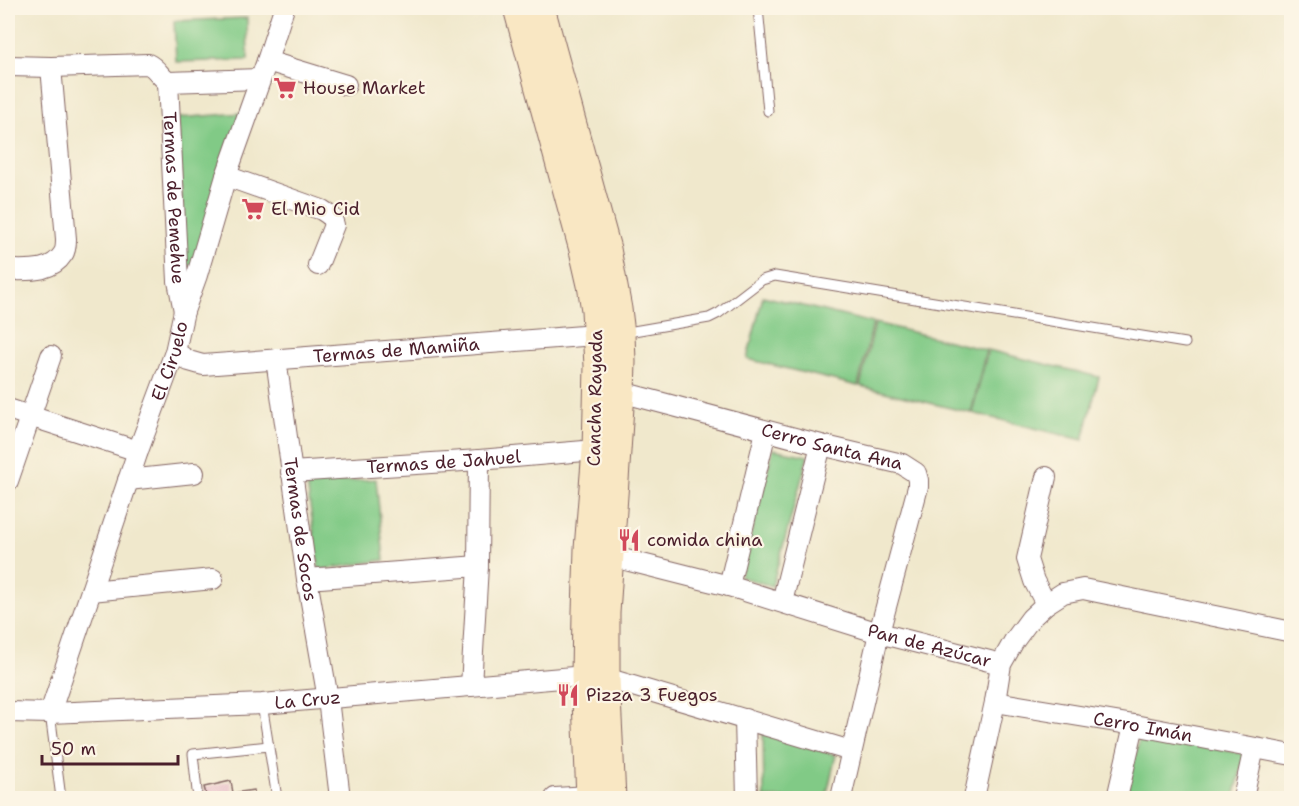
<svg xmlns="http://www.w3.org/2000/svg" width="1299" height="806" font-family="'Shantell Sans',sans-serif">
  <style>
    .green { fill: #81ca86; stroke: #667458; stroke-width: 1.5 }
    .building { fill: #e3b0c1 }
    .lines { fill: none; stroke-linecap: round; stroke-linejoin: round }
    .lane-casing { stroke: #846563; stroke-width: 11 }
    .street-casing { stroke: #846563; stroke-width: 22 }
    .secondary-casing { stroke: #846563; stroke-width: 29 }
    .lane { stroke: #fff; stroke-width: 9 }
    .street { stroke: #fff; stroke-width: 20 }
    .secondary { stroke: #f9e7c3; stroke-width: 27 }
    .labels { text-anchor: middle; stroke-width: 4.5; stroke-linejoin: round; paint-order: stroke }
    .poi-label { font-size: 18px; fill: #4a1f2b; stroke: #fcf5e5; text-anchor: start }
    .street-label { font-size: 18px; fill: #4a1f2b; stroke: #fcf5e5 }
  </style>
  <rect width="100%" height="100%" fill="#fcf5e5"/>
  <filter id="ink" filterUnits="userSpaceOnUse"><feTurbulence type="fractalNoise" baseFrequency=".0167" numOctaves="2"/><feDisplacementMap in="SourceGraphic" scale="12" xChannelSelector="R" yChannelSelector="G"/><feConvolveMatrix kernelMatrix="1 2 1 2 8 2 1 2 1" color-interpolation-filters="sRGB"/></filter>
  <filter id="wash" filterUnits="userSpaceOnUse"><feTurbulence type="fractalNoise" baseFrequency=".008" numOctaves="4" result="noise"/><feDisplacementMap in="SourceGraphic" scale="24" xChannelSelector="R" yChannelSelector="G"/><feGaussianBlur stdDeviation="1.35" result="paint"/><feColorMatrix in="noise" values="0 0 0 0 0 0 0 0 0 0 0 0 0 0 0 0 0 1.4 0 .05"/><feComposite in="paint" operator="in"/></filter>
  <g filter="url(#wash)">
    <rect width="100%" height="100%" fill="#f0e8cc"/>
    <!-- green -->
    <g class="green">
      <polygon points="247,18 248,60 176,62 174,21"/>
      <polygon points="242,113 195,267 185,268 178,118"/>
      <polygon points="763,296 873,323 858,386 747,359"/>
      <polygon points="875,323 986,350 971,413 860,386"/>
      <polygon points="988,350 1099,377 1083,440 972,413"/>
      <polygon points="773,449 808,456 772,586 740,577"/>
      <polygon points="376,479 384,560 319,570 307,484"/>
      <polygon points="763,734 836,755 826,798 764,798"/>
      <polygon points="1140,734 1245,754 1234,798 1126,798"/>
    </g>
    <g id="blocks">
      <!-- building -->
      <polygon class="building" points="231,781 233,793 254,790 255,798 207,798 204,787"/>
    </g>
  </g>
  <g filter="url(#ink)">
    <use href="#blocks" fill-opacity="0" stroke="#846563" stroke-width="1.5"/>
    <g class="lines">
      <!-- lane casing -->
      <g class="lane-casing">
        <g id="lane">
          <polyline points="758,8 768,111"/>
          <polyline points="622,333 709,318 719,313 762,280 775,276 1185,343"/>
          <polyline points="262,704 277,798"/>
          <polyline points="50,713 61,798"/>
          <polyline points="197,791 193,754 269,746"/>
        </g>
      </g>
      <!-- street casing -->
      <g class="street-casing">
        <g id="street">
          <polyline points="267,61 346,85"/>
          <path d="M8 66 51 67 148 64C157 68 160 77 168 82L260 79"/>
          <path id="s1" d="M168 82 178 281 184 311"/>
          <polyline points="226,176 322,210 331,216 334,225 318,265"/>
          <path d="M8 270C27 270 51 273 63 254 66 250 66 244 66 239L51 67"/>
          <path id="s2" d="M175 352 189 361 203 365 609 334"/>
          <path id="s3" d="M276 359 307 579 328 699 340 798"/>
          <path id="s4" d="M621 392 821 445 902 464 916 473 918 480V487L879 633 841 798"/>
          <polyline points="8,409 138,451"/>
          <path id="s5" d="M291 472 479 460 596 450"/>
          <polyline points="128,480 194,473"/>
          <polyline points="8,481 51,356"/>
          <path id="s6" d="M610 556 729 586 879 633 1001 664"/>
          <polyline points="307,579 478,566"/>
          <polyline points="729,586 766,431"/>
          <polyline points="91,591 213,579"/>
          <polyline points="782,602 821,445"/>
          <polyline points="1046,604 1034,581 1027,559 1046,477"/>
          <polyline points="471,686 478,566 479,460"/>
          <path id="s7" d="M995 702 1134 725 1292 755"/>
          <path id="s8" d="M8 712 50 713 262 704 585 676 606 678 851 751"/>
          <path id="s9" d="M50 713 138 451 175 352 184 311 197 275 226 176 267 61 284 8"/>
          <polyline points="745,719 747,798"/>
          <polyline points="555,798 590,796"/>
          <polyline points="974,798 995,702 1001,664 1014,641 1031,618 1046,604 1063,593 1083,589 1292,632"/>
          <polyline points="1117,798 1134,725"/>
          <polyline points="1243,798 1254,748"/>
        </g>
      </g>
      <!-- secondary casing -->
      <g class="secondary-casing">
        <g id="secondary">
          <polyline points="517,8 583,250 591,285 595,310 598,366 596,450 588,549 586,612 585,676 590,798"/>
          <polyline points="541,8 607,249 618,309 621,334 622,362 621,392 606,613 606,678 612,798"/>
        </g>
      </g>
      <!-- lane -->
      <use href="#lane" class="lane"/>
      <!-- street -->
      <use href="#street" class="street"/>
      <!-- secondary -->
      <use href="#secondary" class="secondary"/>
    </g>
  </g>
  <!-- icons -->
  <defs>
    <g id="supermarket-bare" transform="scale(1.8)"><path d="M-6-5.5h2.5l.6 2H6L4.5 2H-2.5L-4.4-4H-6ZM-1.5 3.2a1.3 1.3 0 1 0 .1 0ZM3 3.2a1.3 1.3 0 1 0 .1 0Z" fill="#d1495b" stroke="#fcf5e5" stroke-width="2.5" paint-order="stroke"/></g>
    <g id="restaurant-bare" transform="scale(1.8)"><path d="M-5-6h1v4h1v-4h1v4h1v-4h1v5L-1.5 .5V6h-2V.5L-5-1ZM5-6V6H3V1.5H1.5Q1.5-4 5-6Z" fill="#d1495b" stroke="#fcf5e5" stroke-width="2.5" paint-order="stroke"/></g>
  </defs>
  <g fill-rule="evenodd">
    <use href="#supermarket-bare" x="285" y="88"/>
    <use href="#supermarket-bare" x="253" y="209"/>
    <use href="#restaurant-bare" x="629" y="540"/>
    <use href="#restaurant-bare" x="568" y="695"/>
  </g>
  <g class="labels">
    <!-- poi labels -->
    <g class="poi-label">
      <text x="303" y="94">House Market</text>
      <text x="271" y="215">El Mio Cid</text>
      <text x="647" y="546">comida china</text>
      <text x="586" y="701">Pizza 3 Fuegos</text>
    </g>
    <!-- street labels -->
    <g class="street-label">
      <text dy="6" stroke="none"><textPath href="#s1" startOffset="116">Termas de Pemehue</textPath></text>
      <text dy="6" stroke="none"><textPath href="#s2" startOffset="225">Termas de Mamiña</textPath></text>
      <text dy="6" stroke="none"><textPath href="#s9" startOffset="372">El Ciruelo</textPath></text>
      <text transform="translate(595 398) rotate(-89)" y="6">Cancha Rayada</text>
      <text dy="6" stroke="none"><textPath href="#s4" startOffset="218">Cerro Santa Ana</textPath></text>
      <text dy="6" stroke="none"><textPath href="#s5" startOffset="153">Termas de Jahuel</textPath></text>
      <text dy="6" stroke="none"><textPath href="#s3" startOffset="172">Termas de Socos</textPath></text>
      <text dy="6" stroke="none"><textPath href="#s6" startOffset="332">Pan de Azúcar</textPath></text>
      <text dy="6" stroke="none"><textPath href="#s8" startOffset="300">La Cruz</textPath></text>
      <text dy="6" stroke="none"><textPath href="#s7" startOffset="150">Cerro Imán</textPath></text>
    </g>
  </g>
  <!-- margin -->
  <rect width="1299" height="806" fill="none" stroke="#fcf5e5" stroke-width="30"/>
  <!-- scale -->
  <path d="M42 755v9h136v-9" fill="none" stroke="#4a1f2b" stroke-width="3"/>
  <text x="51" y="755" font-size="18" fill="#4a1f2b" stroke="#fcf5e5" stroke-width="4.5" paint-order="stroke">50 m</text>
</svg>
